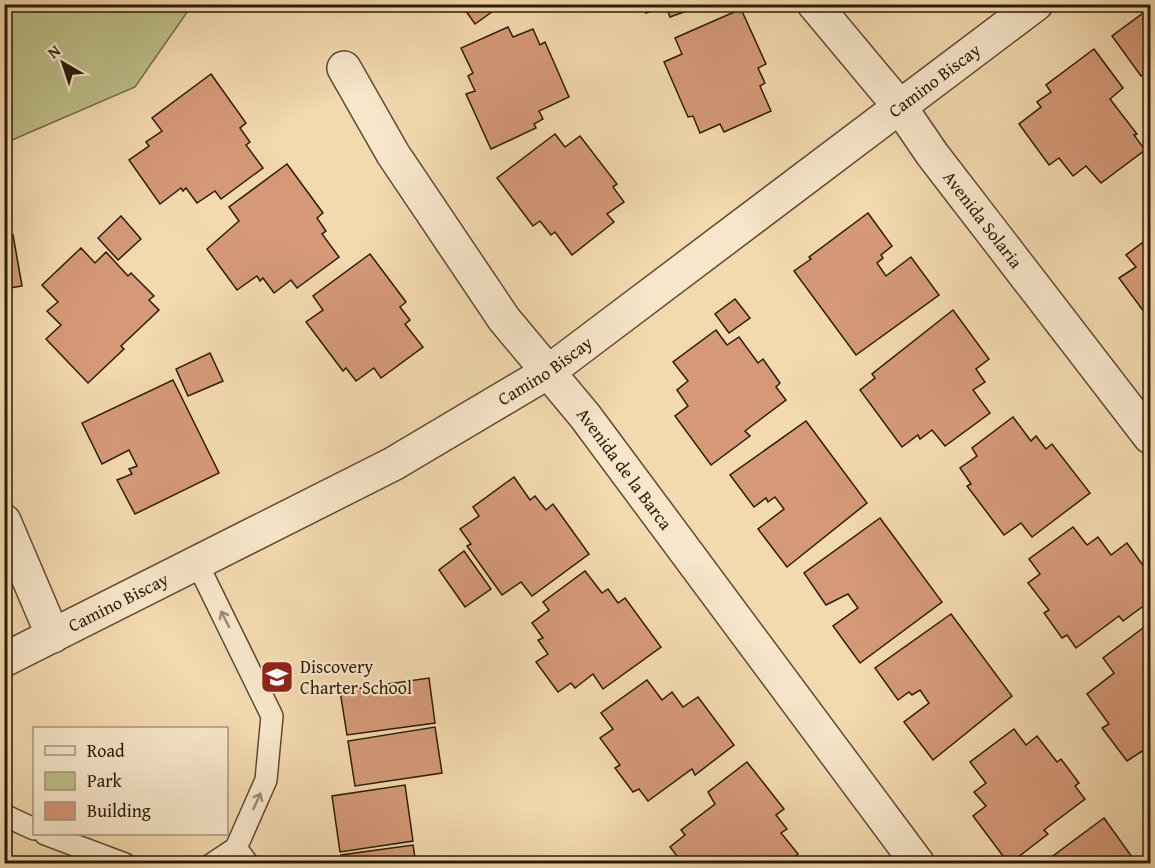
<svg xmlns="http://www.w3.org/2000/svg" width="1155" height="868" font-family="'Gentium Book Plus',serif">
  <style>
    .green { fill: #bdbf89; stroke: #756d49; stroke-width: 1.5 }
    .building { fill: #d59978; stroke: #2d1b09; stroke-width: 1.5 }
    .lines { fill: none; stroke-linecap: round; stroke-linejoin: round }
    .service-casing { stroke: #5e4a32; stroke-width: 24 }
    .minor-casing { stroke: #5e4a32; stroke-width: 36 }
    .service { stroke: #f7e6ca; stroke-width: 21 }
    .minor { stroke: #f7e6ca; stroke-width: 33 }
    .oneway { stroke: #9c8b73 }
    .labels { text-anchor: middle; stroke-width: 4.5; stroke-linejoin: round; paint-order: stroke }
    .street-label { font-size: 18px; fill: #2d1b09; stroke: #f7e6ca }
    .poi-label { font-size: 18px; fill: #2d1b09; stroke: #f7e6ca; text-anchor: start }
  </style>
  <rect width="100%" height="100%" fill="#f3d9ae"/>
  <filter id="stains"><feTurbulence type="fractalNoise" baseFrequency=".00333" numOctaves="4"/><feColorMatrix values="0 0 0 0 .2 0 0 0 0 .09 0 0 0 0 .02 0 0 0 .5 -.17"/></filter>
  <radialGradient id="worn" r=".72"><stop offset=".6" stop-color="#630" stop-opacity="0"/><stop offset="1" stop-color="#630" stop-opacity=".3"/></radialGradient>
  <!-- green -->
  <polygon class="green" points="5,4 192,4 192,5 135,87 5,143"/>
  <!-- building -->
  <g class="building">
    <polygon points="461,4 503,4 475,24"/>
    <polygon points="643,4 706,4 670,17 666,6 646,13"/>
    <polygon points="1150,8 1150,80 1145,73 1141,76 1112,36"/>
    <polygon points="741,9 766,64 758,68 765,83 760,86 771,111 724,132 720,124 700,133 693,116 688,117 664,62 682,54 675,38"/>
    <polygon points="508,27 513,37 533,29 540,45 545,42 569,97 539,111 543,119 534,124 536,128 491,149 466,94 475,91 468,76 473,73 461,48"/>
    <polygon points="1094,49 1123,88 1110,99 1137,134 1134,135 1145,150 1101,183 1086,166 1073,176 1059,158 1049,165 1019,124 1041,107 1037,102 1051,92 1046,85"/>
    <polygon points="211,74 246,123 240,128 250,142 246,145 263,168 221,199 215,191 197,203 186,188 183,191 181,188 160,204 129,160 149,146 146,142 162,131 152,118"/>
    <polygon points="555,134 565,147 580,136 617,184 613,187 624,202 607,214 614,222 572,255 555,232 551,235 540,221 533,226 497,178"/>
    <polygon points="287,164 323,213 317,218 326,231 322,234 339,257 297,288 291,280 274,293 263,278 260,281 257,276 237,290 207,249 239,221 229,207"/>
    <polygon points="868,213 892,246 881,255 883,258 877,263 886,276 911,257 939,295 856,355 794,271 811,259 809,257"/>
    <polygon points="121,216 141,239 118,260 98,238"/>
    <polygon points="13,235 22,286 4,289 4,237"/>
    <polygon points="1150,237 1150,320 1119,278 1136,267 1126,255"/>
    <polygon points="81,248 95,263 106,252 128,276 131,273 154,296 149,300 159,310 121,346 124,349 88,383 46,339 61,325 47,311 58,302 42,285"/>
    <polygon points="370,254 406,302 400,307 410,320 405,324 423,347 381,378 374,368 356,381 346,368 343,371 306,322 323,310 313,296"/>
    <polygon points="735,299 750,318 729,333 715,314"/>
    <polygon points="953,310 989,359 976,369 985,382 973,390 990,413 945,446 932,430 920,439 918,435 902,447 860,390 875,378 872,374"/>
    <polygon points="716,330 727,345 739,337 758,363 763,359 780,383 776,387 786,400 745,431 750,436 711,465 675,416 688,406 677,390 688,381 673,362"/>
    <polygon points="210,353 223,381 188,396 176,369"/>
    <polygon points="173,380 219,473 135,514 117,480 132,474 129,469 137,466 129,450 102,464 82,423"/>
    <polygon points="1013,417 1031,441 1036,436 1046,449 1052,444 1090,493 1032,537 1021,523 1004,535 967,486 971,484 960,468 977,456 972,448"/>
    <polygon points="806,421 867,503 787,567 758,529 784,509 775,497 768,502 766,498 754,507 730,475"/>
    <polygon points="514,477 530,500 535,496 546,510 553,504 589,554 532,596 521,582 502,595 467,546 471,544 460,529 479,516 473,507"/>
    <polygon points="880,518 942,602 860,663 833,626 858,608 848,594 826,605 804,573"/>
    <polygon points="1073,527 1087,545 1098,537 1111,555 1127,543 1150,575 1150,601 1123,621 1119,616 1076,648 1067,635 1062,638 1044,613 1049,610 1028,583 1040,574 1029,559"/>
    <polygon points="464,551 491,589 465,607 439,570"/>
    <polygon points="585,571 602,593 608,589 618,603 625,598 661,647 603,689 593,674 575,688 571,683 558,692 536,662 548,654 538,640 543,638 532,623 549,610 543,602"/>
    <polygon points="951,614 1012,696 933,760 904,722 929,703 920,690 912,695 909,692 898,700 875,668"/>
    <polygon points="1147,625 1150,630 1150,746 1127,761 1102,728 1109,724 1087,694 1114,673 1103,658"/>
    <polygon points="429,678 435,723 347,735 340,691"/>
    <polygon points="647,680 662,700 672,692 683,707 698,697 734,745 695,775 692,769 648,801 639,789 633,792 615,768 620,765 600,738 613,729 601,713"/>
    <polygon points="435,727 442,773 355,786 348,741"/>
    <polygon points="1014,729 1026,745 1037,736 1057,762 1061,759 1079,783 1075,786 1085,799 1044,830 1048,834 1009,864 973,816 986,806 974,792 986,783 970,762"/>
    <polygon points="747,762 784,809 776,815 787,829 781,833 798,854 787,864 683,864 670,847 685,835 681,830 715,804 708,792"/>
    <polygon points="405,785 413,841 340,852 332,796"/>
    <polygon points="1104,818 1137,864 1040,864 1045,859 1046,861"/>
    <polygon points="413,845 416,864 342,864 341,855"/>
  </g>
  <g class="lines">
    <!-- service casing -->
    <g class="service-casing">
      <g id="service">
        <polyline points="197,563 272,716 266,780 236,848 212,864"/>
        <polyline points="4,815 34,829"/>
        <polyline points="45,834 125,864"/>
        <polyline points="236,848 248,864"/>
      </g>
    </g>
    <!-- minor casing -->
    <g class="minor-casing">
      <g id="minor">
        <path id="s1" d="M814 4 900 107 932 154 1150 437"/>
        <path id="s2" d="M344 68 393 154 504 319 585 416 918 864"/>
        <polyline points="4,521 53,636"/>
        <path id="s3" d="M4 660 393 464 548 372 1036 4"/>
      </g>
    </g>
    <!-- service -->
    <use href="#service" class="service"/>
    <!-- minor -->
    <use href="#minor" class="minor"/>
  </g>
  <!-- one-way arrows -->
  <defs><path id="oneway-shaft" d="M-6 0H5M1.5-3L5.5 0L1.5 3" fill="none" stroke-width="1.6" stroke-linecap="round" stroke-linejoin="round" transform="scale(1.5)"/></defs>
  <g class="oneway">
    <use href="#oneway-shaft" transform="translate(225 619) rotate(-117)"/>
    <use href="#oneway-shaft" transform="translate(257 801) rotate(-66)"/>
  </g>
  <!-- icons -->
  <defs>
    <g id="school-square" transform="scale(1.725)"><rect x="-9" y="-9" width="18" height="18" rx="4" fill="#8f2418" stroke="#f7e6ca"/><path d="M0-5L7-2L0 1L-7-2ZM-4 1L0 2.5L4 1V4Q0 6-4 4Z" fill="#fff"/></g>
  </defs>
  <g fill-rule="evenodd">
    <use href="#school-square" x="277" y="677"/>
  </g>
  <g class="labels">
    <!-- street labels -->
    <g class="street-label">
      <text dy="6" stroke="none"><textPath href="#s3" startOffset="1100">Camino Biscay</textPath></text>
      <text dy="6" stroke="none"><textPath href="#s1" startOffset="274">Avenida Solaria</textPath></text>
      <text dy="6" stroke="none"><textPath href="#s3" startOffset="614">Camino Biscay</textPath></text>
      <text dy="6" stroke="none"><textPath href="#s2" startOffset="490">Avenida de la Barca</textPath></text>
      <text dy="6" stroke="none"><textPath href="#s3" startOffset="128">Camino Biscay</textPath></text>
    </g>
    <!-- poi labels -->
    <g class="poi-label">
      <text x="300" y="673">Discovery<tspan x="300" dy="21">Charter School</tspan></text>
    </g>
  </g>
  <!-- margin -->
  <rect width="1155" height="868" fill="none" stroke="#f3d9ae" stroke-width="24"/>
  <rect x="6" y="6" width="1143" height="856" fill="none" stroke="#2d1b09" stroke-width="3"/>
  <rect x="12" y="12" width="1131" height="844" fill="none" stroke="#2d1b09" stroke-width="1.5"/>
  <!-- legend -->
  <rect x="33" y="727" width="195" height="108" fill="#f7e6ca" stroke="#a6957d" stroke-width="1.5"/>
  <rect x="45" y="746" width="30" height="9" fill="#f7e6ca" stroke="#a6957d" stroke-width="1.5"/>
  <text x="87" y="757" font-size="18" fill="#2d1b09">Road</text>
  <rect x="45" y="772" width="30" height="18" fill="#bdbf89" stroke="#a6957d" stroke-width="1.5"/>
  <text x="87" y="787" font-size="18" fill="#2d1b09">Park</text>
  <rect x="45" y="802" width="30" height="18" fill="#d59978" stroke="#a6957d" stroke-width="1.5"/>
  <text x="87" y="817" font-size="18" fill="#2d1b09">Building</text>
  <!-- north arrow -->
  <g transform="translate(63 63) rotate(321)" stroke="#f7e6ca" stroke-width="4.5" paint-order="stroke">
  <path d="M0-4.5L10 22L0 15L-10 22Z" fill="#2d1b09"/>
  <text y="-9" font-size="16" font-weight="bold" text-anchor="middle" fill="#2d1b09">N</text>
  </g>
  <rect width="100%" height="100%" filter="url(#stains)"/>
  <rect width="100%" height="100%" fill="url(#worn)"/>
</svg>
